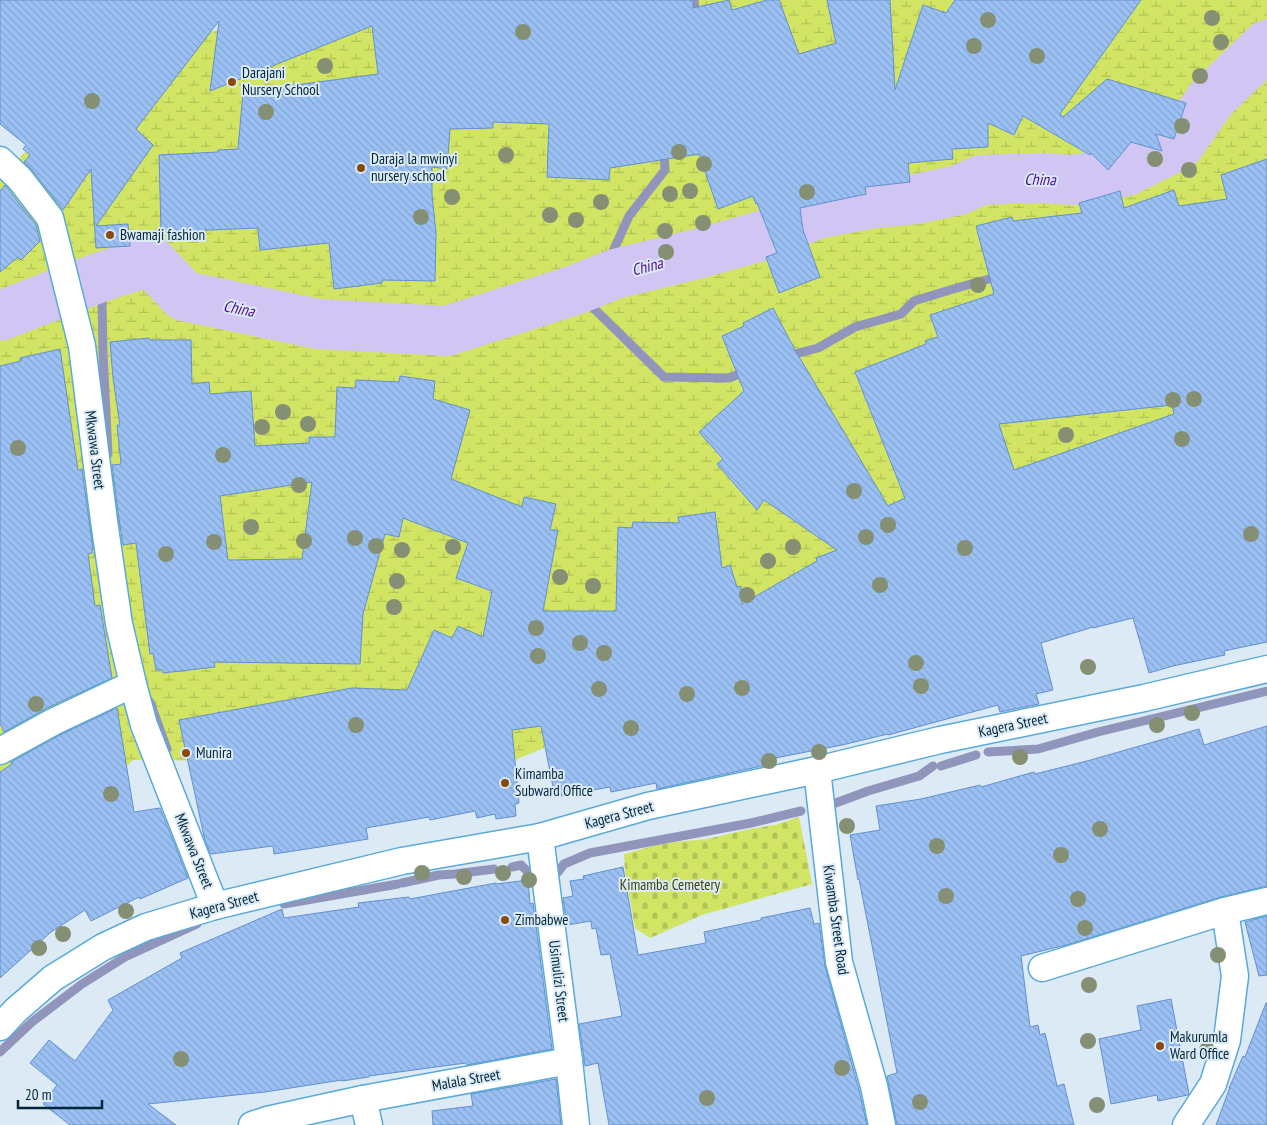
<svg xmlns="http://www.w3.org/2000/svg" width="1267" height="1125" font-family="'PT Sans Narrow',sans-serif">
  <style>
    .wetland { fill: url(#wetland-marsh) }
    .cemetery { fill: url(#cemetery-stones) }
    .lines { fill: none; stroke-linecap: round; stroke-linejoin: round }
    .stream { stroke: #9295bb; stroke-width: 9 }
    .river { stroke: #d0c5f3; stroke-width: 50 }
    .building { fill: url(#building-back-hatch); stroke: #6390ce; fill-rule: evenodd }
    .street-casing { stroke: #59aad9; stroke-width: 29 }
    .street { stroke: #fff; stroke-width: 26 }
    .tree { fill: #848f73 }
    .poi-dot { fill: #894a0f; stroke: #dbeaf4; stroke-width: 2 }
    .labels { text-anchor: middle; stroke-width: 4; stroke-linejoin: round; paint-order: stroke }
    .poi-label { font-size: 15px; fill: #022639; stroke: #dbeaf4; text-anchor: start }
    .street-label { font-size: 15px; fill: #022639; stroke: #dbeaf4 }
    .park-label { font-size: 15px; fill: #3d440a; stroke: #dbeaf4 }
    .water-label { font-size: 16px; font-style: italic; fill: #4f0a96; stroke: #dbeaf4 }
  </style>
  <defs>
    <pattern id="wetland-marsh" width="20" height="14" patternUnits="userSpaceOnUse" patternTransform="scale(1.25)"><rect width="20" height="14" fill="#d1e463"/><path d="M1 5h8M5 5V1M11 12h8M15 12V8" fill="none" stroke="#b2c357"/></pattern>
    <pattern id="cemetery-stones" width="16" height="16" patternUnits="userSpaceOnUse" patternTransform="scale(1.25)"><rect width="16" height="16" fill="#d1e463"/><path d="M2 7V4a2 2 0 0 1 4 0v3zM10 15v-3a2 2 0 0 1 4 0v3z" fill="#b2c357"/></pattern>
    <pattern id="building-back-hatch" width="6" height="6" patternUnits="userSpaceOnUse" patternTransform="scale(1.25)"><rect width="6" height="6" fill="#9bc0f4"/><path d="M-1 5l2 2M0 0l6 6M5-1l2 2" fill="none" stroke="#84a5d2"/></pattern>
  </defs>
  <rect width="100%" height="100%" fill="#dbeaf4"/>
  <!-- wetland -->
  <polygon class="wetland" points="293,0 1267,0 1267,443 508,763 133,760 6,892 0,893 0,177 68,110 170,48"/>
  <!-- cemetery -->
  <polygon class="cemetery" points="799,817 812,884 702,915 650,938 635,928 625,871 624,854 653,846 675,842 707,839 750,829 775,825"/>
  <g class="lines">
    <!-- stream -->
    <g class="stream">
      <polyline points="694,0 696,20"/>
      <polyline points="615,274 610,258 629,216 665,170 664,148"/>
      <polyline points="98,278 102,303 103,353 108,454"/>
      <polyline points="575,290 664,377 729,378 747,371"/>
      <polyline points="787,356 818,348 855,327 901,314 914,301 953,289 1000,276"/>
      <polyline points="150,702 167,749"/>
      <polyline points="988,752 1038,749 1098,732 1267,691"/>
      <polyline points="941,766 976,755"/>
      <polyline points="833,804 868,791 919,776 933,766"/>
      <polyline points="512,867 521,865 529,873"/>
      <polyline points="558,872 564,864 590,853 751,823 801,811"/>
      <polyline points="402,883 439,875 455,874 494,869"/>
      <polyline points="284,904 398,884"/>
      <polyline points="0,1052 32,1022 82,984 125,957 197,924"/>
    </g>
    <!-- river -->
    <polyline class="river" points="0,316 98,278 151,261 184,296 318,324 447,331 575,290 615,274 697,254 765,235 817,214 875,203 916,199 959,190 981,180 1044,178 1074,180 1127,171 1179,145 1211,99 1267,45"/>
  </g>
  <!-- building -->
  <g class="building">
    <polygon points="0,0 693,0 693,8 729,0 732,10 767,0 779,0 799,54 836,43 827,0 890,0 895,90 923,5 946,13 955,0 1141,0 1060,114 1063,117 1107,79 1186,103 1174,139 1156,134 1162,151 1131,142 1108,170 1091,153 1090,155 1023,116 1014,135 988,123 988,147 952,149 953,159 908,163 910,182 865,187 866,194 800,208 803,230 820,277 779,293 766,257 777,253 757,203 756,204 753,196 718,209 699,154 610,168 609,180 547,177 549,124 493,122 493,128 450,129 447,169 432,167 432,194 436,233 435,281 382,280 382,283 334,289 329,243 260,250 258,228 161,232 159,155 218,152 218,150 238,149 243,92 378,74 372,26 210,91 219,21 136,129 153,145 96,226 128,224 130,246 96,248 91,169 63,210 32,170 24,162 30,155 23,149 26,145 0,124"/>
    <path d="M1267 159V642L1224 651 1225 655 1173 666 1149 673 1133 618 1093 628V627L1041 643 1053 690 1036 694 1039 704 1000 712 998 705 888 735V734L842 745 770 759 771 764 657 789 656 783 611 792 610 787 555 797 541 726 512 730 519 803 515 804 516 816 496 819 495 814 477 818 475 811 430 820 429 817 366 828 368 839 326 846 274 854 273 846 211 854 205 841 179 720 352 688 407 690 434 630 452 638 458 626 483 637 492 591 456 578 468 543 403 518 399 537 385 534 363 614 360 664 214 662 215 667 163 673V670H156L153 653 150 654 136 543 123 545 119 519 112 465 121 464 117 425H120L113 378 110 342 149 338V340H191L192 384 209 382 210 394 251 391 255 446 309 443V437H335L337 387 355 388 356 380 399 382 400 376 435 381 433 399 470 410 451 479 522 507 524 497 556 504 550 530H558L543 611H616L618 527 632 528 633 522 679 523 678 517 715 512 722 568 730 565 737 587 741 586 742 604 817 561 816 558 837 550 764 500 757 510 717 464 723 459 699 432 744 391 722 336 744 326 743 323 773 308 795 350 888 506 905 498 855 372 926 344 925 341 938 337 930 315 994 294 976 226 1012 217 1013 221 1082 213 1079 203 1120 191 1124 208 1174 190 1179 206 1227 199 1221 175ZM1172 405 1174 414 1014 470 999 424ZM312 482 302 559 228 560 220 496Z"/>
    <polygon points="5,185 36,225 40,241 21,260 18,257 0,272 0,191"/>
    <polygon points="60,349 74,444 78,470 82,469 93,550 92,550 92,553 88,554 95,606 100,605 112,678 47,708 4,732 0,723 0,366 21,361 20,358"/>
    <polygon points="117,708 134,812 160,808 188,878 140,899 139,897 91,921 85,910 51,932 0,978 0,772 12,764 11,762 60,735"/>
    <polygon points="1267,726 1267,886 1221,897 1070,944 1021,956 1030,1027 1038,1025 1040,1035 1045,1033 1057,1086 1064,1084 1074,1125 897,1125 887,1076 897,1073 859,879 858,880 850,835 880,830 876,806 921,799 980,785 981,787 1034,772 1035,774 1087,761 1199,729 1204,745"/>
    <polygon points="623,867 638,955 706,943 704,932 761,920 761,918 810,908 814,924 819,923 825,966 859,1090 867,1125 609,1125 598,1063 585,1066 579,1024 622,1016 610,954 601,955 596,928 592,929 591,921 567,925 563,898 573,896 570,881 584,879 583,876"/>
    <polygon points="528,880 530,904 533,903 552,1049 467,1065 466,1063 369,1076 369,1077 342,1081 342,1080 265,1092 148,1104 176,1125 70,1125 43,1104 57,1085 30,1063 49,1040 75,1061 113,1010 108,1000 182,958 180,953 282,909 284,918 359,907 358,903 409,897 410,899 496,883 496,884"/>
    <polygon points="1267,916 1267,975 1259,976 1245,922"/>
    <polygon points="1171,999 1189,1094 1188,1095 1158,1101 1157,1095 1111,1104 1099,1039 1141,1030 1137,1006"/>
    <polygon points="1266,1003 1267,1003 1267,1125 1216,1125 1230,1087 1229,1088 1243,1056 1245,1057"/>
    <polygon points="556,1079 561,1125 433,1125 432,1111 473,1106 471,1094"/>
  </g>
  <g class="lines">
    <!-- street casing -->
    <g class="street-casing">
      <g id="street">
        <polyline points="0,160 20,179 50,218 82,346 104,521 119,624 133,684 144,725 215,906"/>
        <polyline points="0,751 53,722 133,684"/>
        <polyline points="817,770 839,962 874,1086 882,1125"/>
        <polyline points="540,837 569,1061 576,1125"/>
        <polyline points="1042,968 1225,911 1267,901"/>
        <polyline points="0,1027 16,1010 53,978 103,947 146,927 215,906 402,861 540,837 648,806 817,770 940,740 1144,698 1267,669"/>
        <polyline points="363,1099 369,1125"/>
        <polyline points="252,1125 267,1120 363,1099 569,1061"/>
        <polyline points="1186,1125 1213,1084 1227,1040 1235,976 1225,911"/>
      </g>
    </g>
    <!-- street -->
    <use href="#street" class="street"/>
  </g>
  <!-- trees -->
  <g class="tree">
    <circle cx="1212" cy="18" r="8"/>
    <circle cx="988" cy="20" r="8"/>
    <circle cx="523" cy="32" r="8"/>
    <circle cx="1221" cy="42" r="8"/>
    <circle cx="974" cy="46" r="8"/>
    <circle cx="1037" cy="56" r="8"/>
    <circle cx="325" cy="66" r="8"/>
    <circle cx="1200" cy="76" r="8"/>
    <circle cx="92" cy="101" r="8"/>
    <circle cx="266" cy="112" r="8"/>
    <circle cx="1182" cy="126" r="8"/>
    <circle cx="679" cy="152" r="8"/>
    <circle cx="506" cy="155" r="8"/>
    <circle cx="1155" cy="159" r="8"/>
    <circle cx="704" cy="164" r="8"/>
    <circle cx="1189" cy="170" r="8"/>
    <circle cx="690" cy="191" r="8"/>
    <circle cx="807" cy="192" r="8"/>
    <circle cx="670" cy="194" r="8"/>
    <circle cx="452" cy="197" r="8"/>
    <circle cx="601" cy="202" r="8"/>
    <circle cx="550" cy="215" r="8"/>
    <circle cx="421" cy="217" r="8"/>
    <circle cx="576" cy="220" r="8"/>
    <circle cx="703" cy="223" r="8"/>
    <circle cx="665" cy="231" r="8"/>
    <circle cx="666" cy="252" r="8"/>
    <circle cx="978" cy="285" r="8"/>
    <circle cx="1194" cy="399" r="8"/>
    <circle cx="1173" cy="400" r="8"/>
    <circle cx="283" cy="412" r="8"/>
    <circle cx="308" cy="424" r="8"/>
    <circle cx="262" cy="427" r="8"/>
    <circle cx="1066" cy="435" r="8"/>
    <circle cx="1182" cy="439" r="8"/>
    <circle cx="18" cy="448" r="8"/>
    <circle cx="223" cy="455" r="8"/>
    <circle cx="299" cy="485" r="8"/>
    <circle cx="854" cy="491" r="8"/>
    <circle cx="888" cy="525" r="8"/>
    <circle cx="251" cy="527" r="8"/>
    <circle cx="1251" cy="534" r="8"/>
    <circle cx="866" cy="537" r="8"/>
    <circle cx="355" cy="538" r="8"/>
    <circle cx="304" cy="541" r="8"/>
    <circle cx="214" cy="542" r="8"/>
    <circle cx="376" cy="546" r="8"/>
    <circle cx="453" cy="547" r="8"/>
    <circle cx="793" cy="547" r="8"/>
    <circle cx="965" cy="548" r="8"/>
    <circle cx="402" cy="550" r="8"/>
    <circle cx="166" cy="554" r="8"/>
    <circle cx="768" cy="561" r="8"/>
    <circle cx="560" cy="577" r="8"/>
    <circle cx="397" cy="581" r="8"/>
    <circle cx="880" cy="585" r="8"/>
    <circle cx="593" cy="586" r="8"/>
    <circle cx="747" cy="595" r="8"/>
    <circle cx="394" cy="607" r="8"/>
    <circle cx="536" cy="628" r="8"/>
    <circle cx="580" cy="643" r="8"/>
    <circle cx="604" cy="653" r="8"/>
    <circle cx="538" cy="656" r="8"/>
    <circle cx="916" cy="663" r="8"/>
    <circle cx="1088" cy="667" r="8"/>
    <circle cx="921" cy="686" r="8"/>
    <circle cx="742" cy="688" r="8"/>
    <circle cx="599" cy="689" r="8"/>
    <circle cx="687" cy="694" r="8"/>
    <circle cx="36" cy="704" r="8"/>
    <circle cx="1192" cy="713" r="8"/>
    <circle cx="356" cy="725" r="8"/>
    <circle cx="1157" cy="725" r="8"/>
    <circle cx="631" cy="728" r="8"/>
    <circle cx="819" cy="752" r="8"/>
    <circle cx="1020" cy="757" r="8"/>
    <circle cx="769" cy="761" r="8"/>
    <circle cx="111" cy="794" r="8"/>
    <circle cx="847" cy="826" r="8"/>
    <circle cx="1100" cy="829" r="8"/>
    <circle cx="937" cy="846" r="8"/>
    <circle cx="1061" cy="855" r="8"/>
    <circle cx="422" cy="873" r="8"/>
    <circle cx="503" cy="873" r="8"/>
    <circle cx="464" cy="877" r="8"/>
    <circle cx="529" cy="880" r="8"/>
    <circle cx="946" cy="896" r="8"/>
    <circle cx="1078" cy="899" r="8"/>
    <circle cx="126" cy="911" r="8"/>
    <circle cx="1085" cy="928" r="8"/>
    <circle cx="63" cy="934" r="8"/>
    <circle cx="39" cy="948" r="8"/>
    <circle cx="1218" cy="955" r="8"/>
    <circle cx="1089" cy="985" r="8"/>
    <circle cx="1088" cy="1041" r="8"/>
    <circle cx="1207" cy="1050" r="8"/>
    <circle cx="181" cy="1059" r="8"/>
    <circle cx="842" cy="1068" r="8"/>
    <circle cx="707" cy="1098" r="8"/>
    <circle cx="920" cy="1102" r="8"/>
    <circle cx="1097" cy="1105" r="8"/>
  </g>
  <!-- markers -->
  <g class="poi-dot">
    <circle cx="232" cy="82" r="5"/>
    <circle cx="361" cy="168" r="5"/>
    <circle cx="110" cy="235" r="5"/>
    <circle cx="186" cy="753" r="5"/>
    <circle cx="505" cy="783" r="5"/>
    <circle cx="505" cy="920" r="5"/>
    <circle cx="1160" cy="1046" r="5"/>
  </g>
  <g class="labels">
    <!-- poi labels -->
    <g class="poi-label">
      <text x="242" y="78">Darajani<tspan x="242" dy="17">Nursery School</tspan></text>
      <text x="371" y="164">Daraja la mwinyi<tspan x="371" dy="17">nursery school</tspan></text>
      <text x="120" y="240">Bwamaji fashion</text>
      <text x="196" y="758">Munira</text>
      <text x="515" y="779">Kimamba<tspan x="515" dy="17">Subward Office</tspan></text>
      <text x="515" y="925">Zimbabwe</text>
      <text x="1170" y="1042">Makurumla<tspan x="1170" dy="17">Ward Office</tspan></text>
    </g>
    <!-- street labels -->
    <g class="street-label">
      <text transform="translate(95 450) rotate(83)" y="5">Mkwawa Street</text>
      <text transform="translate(1013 725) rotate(-12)" y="5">Kagera Street</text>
      <text transform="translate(619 815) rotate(-15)" y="5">Kagera Street</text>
      <text transform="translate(194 851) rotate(68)" y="5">Mkwawa Street</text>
      <text transform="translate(224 905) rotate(-15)" y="5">Kagera Street</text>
      <text transform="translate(836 920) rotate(82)" y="5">Kiwamba Street Road</text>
      <text transform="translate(559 981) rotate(83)" y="5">Usimulizi Street</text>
      <text transform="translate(466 1080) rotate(-10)" y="5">Malala Street</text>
    </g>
    <!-- park labels -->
    <g class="park-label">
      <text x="670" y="890">Kimamba Cemetery</text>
    </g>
    <!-- water labels -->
    <g class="water-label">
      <text transform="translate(1040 179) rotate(1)" y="6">China</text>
      <text transform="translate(647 266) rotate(-15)" y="6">China</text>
      <text transform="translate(239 308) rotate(11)" y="6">China</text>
    </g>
  </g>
  <!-- scale -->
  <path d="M18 1100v8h84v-8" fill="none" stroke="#022639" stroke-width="2.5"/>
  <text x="25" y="1100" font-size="15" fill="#022639" stroke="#dbeaf4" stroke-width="4" paint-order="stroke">20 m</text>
</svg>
